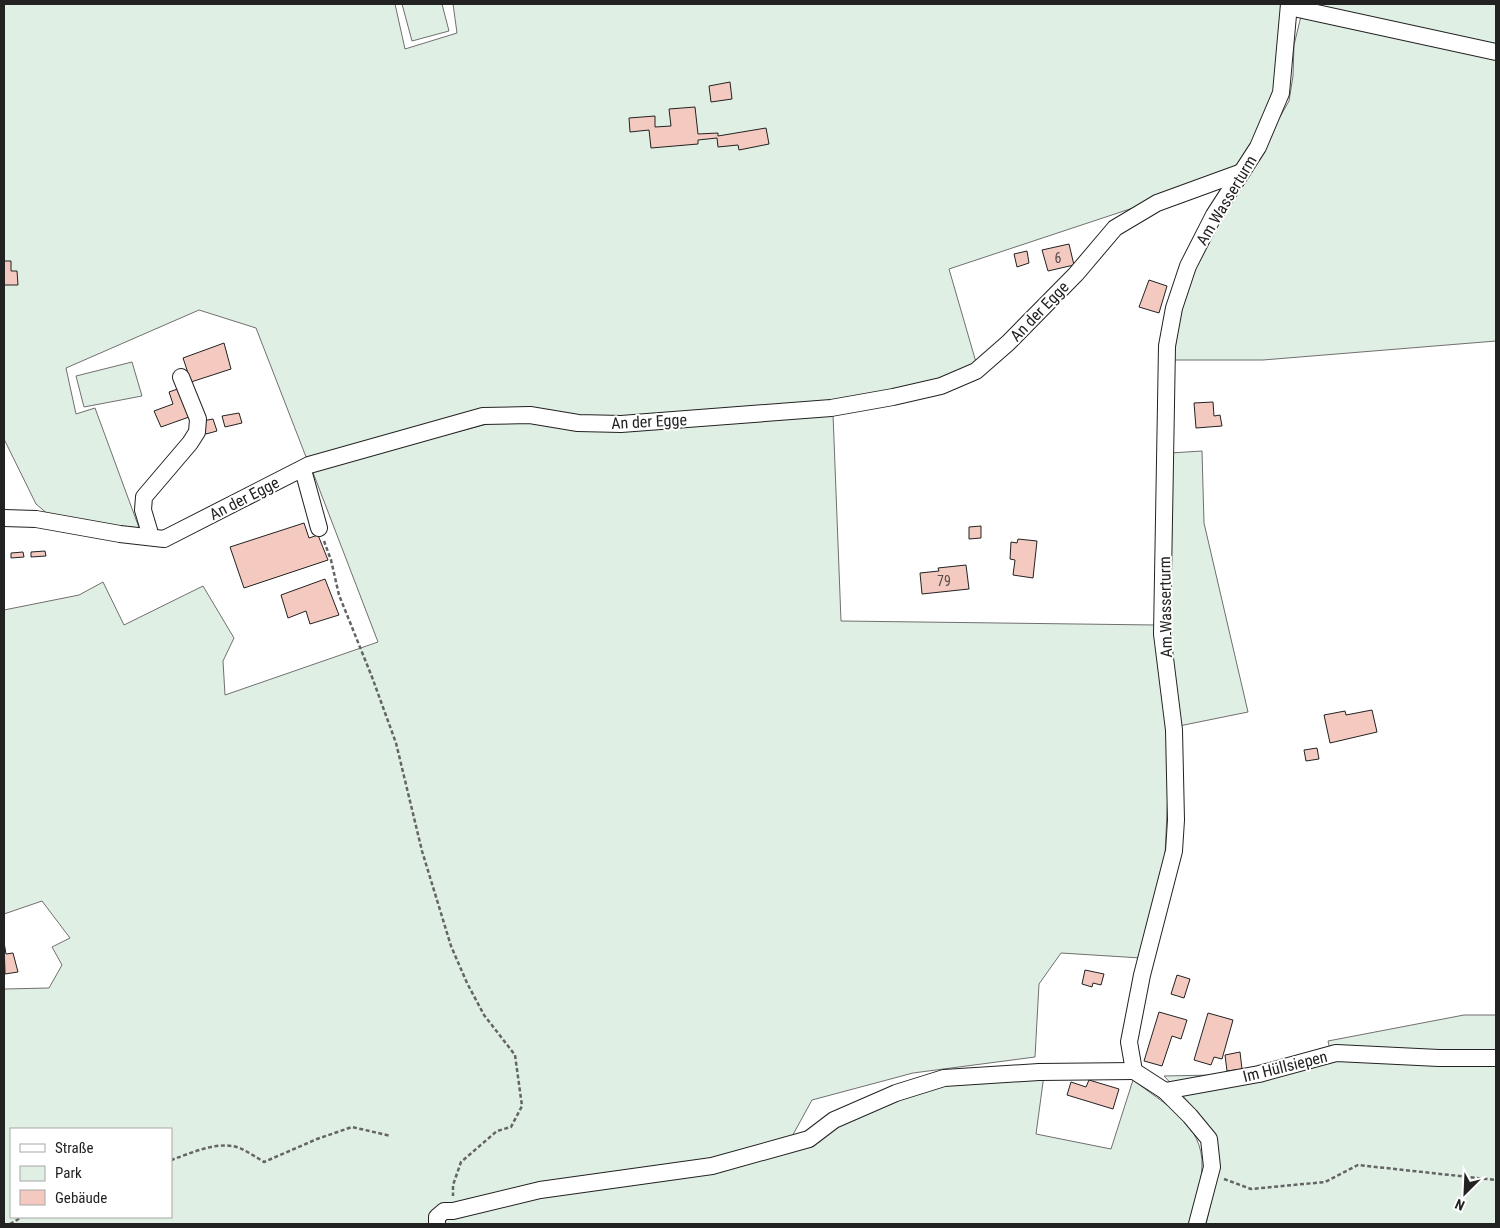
<svg xmlns="http://www.w3.org/2000/svg" width="1500" height="1228" font-family="'Roboto Condensed',sans-serif">
  <style>
    .green { fill: #e0efe3; stroke: #6f6f6f; fill-rule: evenodd }
    .building { fill: #f3c9c0; stroke: #222 }
    .lines { fill: none; stroke-linecap: round; stroke-linejoin: round }
    .minor-casing { stroke: #222; stroke-width: 18 }
    .path { stroke: #646464; stroke-width: 2.5; stroke-dasharray: 4 2.5; stroke-linecap: butt }
    .minor { stroke: #fff; stroke-width: 16 }
    .labels { text-anchor: middle; stroke-width: 4; stroke-linejoin: round; paint-order: stroke }
    .number-label { font-size: 14px; fill: #564c4a }
    .street-label { font-size: 16px; fill: #222; stroke: #fff }
  </style>
  <rect width="100%" height="100%" fill="#fff"/>
  <!-- green -->
  <g class="green">
    <polygon points="4,4 395,4 405,49 457,33 453,4 1284,4 1278,92 1233,178 1157,200 949,269 980,376 833,405 620,422 509,410 308,462 256,328 199,310 66,368 76,414 95,408 141,533 49,515 36,504 4,439"/>
    <polygon points="402,4 442,4 449,31 412,41"/>
    <polygon points="1296,4 1496,4 1496,45"/>
    <polygon points="1302,12 1496,57 1496,341 1263,360 1171,360 1178,312 1194,269 1217,220 1260,152 1289,101 1293,76 1294,45"/>
    <polygon points="132,362 142,396 84,407 76,376"/>
    <path d="M833 414 841 621 1156 625 1170 746 1164 878 1141 958 1061 953 1039 984 1035 1057 913 1073 812 1100 784 1151 840 1122 941 1084 1044 1075 1036 1134 1111 1149 1133 1080C1163 1103 1204 1124 1202 1167 1201 1186 1195 1206 1191 1224H4V989L49 988 62 965 52 947 70 938 42 901 4 914V610L79 595 103 582 124 625 203 586 234 638 223 661 225 695 378 642 312 470 510 418ZM11 1129H171V1217H11Z"/>
    <polygon points="1202,451 1204,523 1248,712 1179,726 1168,637 1170,453"/>
    <polygon points="1464,1015 1496,1015 1496,1224 1206,1224 1219,1167 1216,1135 1194,1108 1164,1076 1215,1075 1331,1054 1328,1041"/>
  </g>
  <!-- building -->
  <g class="building">
    <polygon points="730,82 732,99 711,102 709,86"/>
    <polygon points="695,107 698,134 718,133 718,136 766,128 769,144 739,150 738,145 718,147 717,138 698,140 698,144 651,148 649,130 630,132 629,118 655,116 655,127 671,126 669,109"/>
    <polygon points="1069,244 1074,265 1048,271 1042,250"/>
    <polygon points="1027,251 1029,263 1017,267 1014,254"/>
    <polygon points="4,261 11,261 11,271 17,271 18,285 4,285"/>
    <polygon points="1149,280 1167,286 1159,313 1139,307"/>
    <polygon points="224,343 231,369 191,382 183,358"/>
    <polygon points="183,387 189,417 161,427 154,411 173,404 169,392"/>
    <polygon points="1213,402 1214,416 1220,415 1222,426 1196,428 1194,403"/>
    <polygon points="239,413 242,423 225,427 222,416"/>
    <polygon points="213,419 217,431 206,434 202,421"/>
    <polygon points="304,523 309,538 318,535 328,560 244,588 230,547"/>
    <polygon points="981,526 981,538 969,539 969,527"/>
    <polygon points="1018,539 1037,541 1033,578 1013,575 1015,560 1010,559 1011,542 1017,543"/>
    <polygon points="45,551 46,556 31,557 31,552"/>
    <polygon points="23,552 24,557 11,558 11,553"/>
    <polygon points="966,565 969,589 922,594 920,573 939,571 938,568"/>
    <polygon points="325,579 339,615 310,624 306,611 288,618 281,595"/>
    <polygon points="1372,710 1377,732 1330,743 1324,715 1345,711 1346,715"/>
    <polygon points="1317,748 1319,759 1306,761 1304,750"/>
    <polygon points="4,942 6,954 13,953 18,972 5,974"/>
    <polygon points="1085,970 1104,974 1101,985 1093,983 1092,987 1082,984"/>
    <polygon points="1177,975 1190,979 1184,998 1171,994"/>
    <polygon points="1159,1012 1187,1020 1181,1039 1172,1036 1162,1066 1144,1061"/>
    <polygon points="1208,1013 1233,1020 1222,1059 1214,1057 1211,1065 1194,1060"/>
    <polygon points="1240,1052 1242,1069 1227,1071 1225,1055"/>
    <polygon points="1089,1080 1119,1089 1113,1109 1067,1095 1071,1082 1086,1087"/>
  </g>
  <g class="lines">
    <!-- minor casing -->
    <g class="minor-casing">
      <g id="minor">
        <polyline points="1289,7 1496,52"/>
        <polyline points="300,470 305,477 319,528"/>
        <polyline points="4,518 36,519 120,534 164,539 309,465 483,416 530,415 578,423 621,424 831,408 893,397 941,386 976,371 1008,343 1076,274 1115,228 1157,203 1242,172"/>
        <polyline points="148,537 149,530 143,510 144,497 190,443 197,432 198,419 181,377"/>
        <polyline points="1165,1091 1259,1074 1336,1053 1439,1058 1496,1058"/>
        <polyline points="437,1224 437,1217 444,1211 453,1211 540,1190 712,1166 809,1139 834,1120 896,1093 944,1078 1039,1072 1134,1071"/>
        <polyline points="1197,1224 1212,1167 1209,1139 1190,1116 1165,1091 1134,1071 1129,1042 1142,975 1174,851 1176,820 1174,730 1162,634 1167,346 1174,308 1188,266 1214,215 1258,147 1281,93 1289,4"/>
      </g>
    </g>
    <!-- path -->
    <g class="path">
      <polyline points="324,541 331,560 339,595 372,677 396,743 422,851 451,946 467,983 484,1015 515,1055 522,1106 511,1127 497,1131 461,1162 453,1185 453,1196"/>
      <path d="M171 1160C192 1153 218 1140 240 1148 248 1152 256 1157 264 1162L317 1139 352 1127 391 1136"/>
      <polyline points="1224,1179 1251,1189 1325,1182 1358,1165 1496,1180"/>
      <polyline points="10,1224 22,1217"/>
    </g>
    <!-- minor -->
    <use href="#minor" class="minor"/>
  </g>
  <g class="labels">
    <!-- number labels -->
    <g class="number-label">
      <text x="1058" y="263">6</text>
      <text x="944" y="586">79</text>
    </g>
    <!-- street labels -->
    <g class="street-label">
      <text transform="translate(1226 200) rotate(-59)" y="6">Am Wasserturm</text>
      <text transform="translate(1039 311) rotate(-46)" y="6">An der Egge</text>
      <text transform="translate(649 421) rotate(-3)" y="6">An der Egge</text>
      <text transform="translate(244 498) rotate(-27)" y="6">An der Egge</text>
      <text transform="translate(1165 607) rotate(-91)" y="6">Am Wasserturm</text>
      <text transform="translate(1285 1066) rotate(-14)" y="6">Im Hüllsiepen</text>
    </g>
  </g>
  <!-- border -->
  <rect width="1500" height="1228" fill="none" stroke="#222222" stroke-width="10"/>
  <!-- legend -->
  <rect x="10" y="1128" width="162" height="90" fill="#ffffff" stroke="#a7a7a7"/>
  <rect x="20" y="1144" width="25" height="8" fill="#ffffff" stroke="#a7a7a7"/>
  <text x="55" y="1153" font-size="15" fill="#222222">Straße</text>
  <rect x="20" y="1166" width="25" height="15" fill="#e0efe3" stroke="#a7a7a7"/>
  <text x="55" y="1178" font-size="15" fill="#222222">Park</text>
  <rect x="20" y="1190" width="25" height="15" fill="#f3c9c0" stroke="#a7a7a7"/>
  <text x="55" y="1203" font-size="15" fill="#222222">Gebäude</text>
  <!-- north arrow -->
  <g transform="translate(1465 1193) rotate(204)" stroke="#ffffff" stroke-width="4" paint-order="stroke">
  <path d="M0-4L9 19L0 12L-9 19Z" fill="#222222"/>
  <text y="-8" font-size="14" font-weight="bold" text-anchor="middle" fill="#222222">N</text>
  </g>
</svg>
